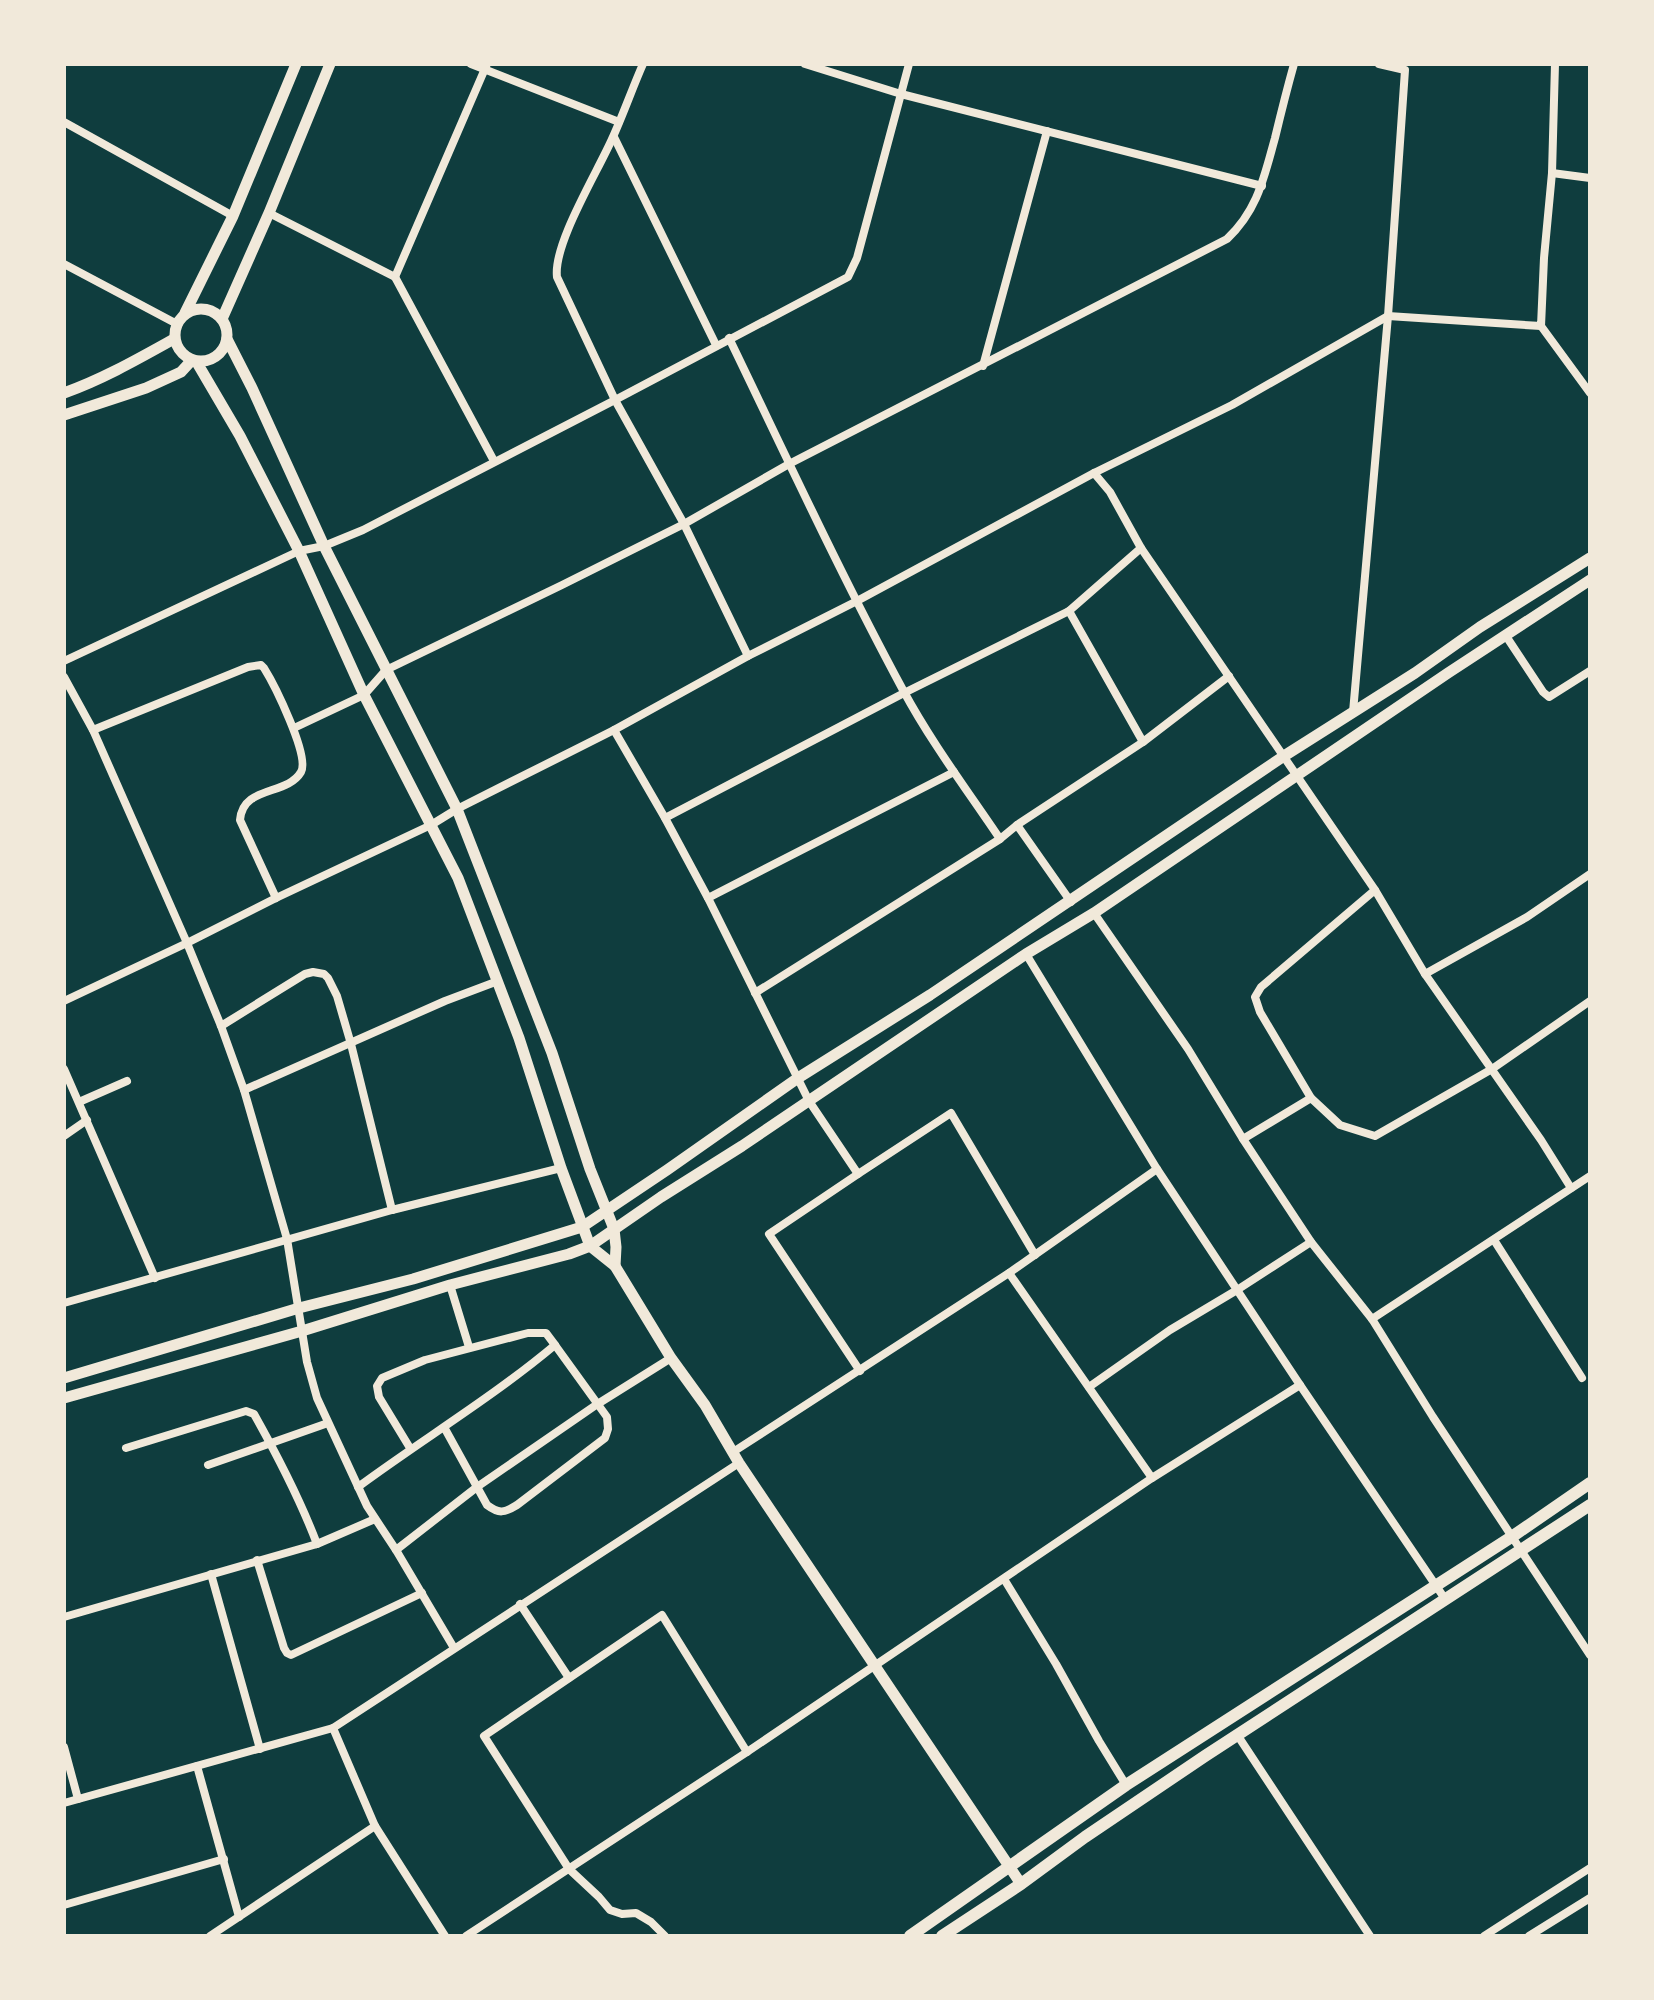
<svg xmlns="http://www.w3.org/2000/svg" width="1654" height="2000" font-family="'Roboto Condensed',sans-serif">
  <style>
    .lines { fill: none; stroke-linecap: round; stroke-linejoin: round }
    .minor { stroke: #f1e9da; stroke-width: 8 }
    .tertiary { stroke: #f1e9da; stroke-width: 11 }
    .secondary { stroke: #f1e9da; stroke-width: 12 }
  </style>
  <rect width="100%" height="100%" fill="#0f3d3e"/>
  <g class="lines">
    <!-- minor -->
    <g class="minor">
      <polyline points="471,64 619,122"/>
      <path d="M643 64C632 89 623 115 612 139 597 173 553 244 557 277L615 400 684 524 748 656"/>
      <polyline points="805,64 901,94 1262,186"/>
      <polyline points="64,122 233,216"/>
      <polyline points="614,137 716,345"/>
      <polyline points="1552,173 1590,178"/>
      <polyline points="269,213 395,277 487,64"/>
      <polyline points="64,264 177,324"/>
      <polyline points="395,277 494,461"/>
      <polyline points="1541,326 1590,393"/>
      <path d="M729 338C786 456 841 575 903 690 931 742 967 790 1000 839"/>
      <polyline points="983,366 1047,131"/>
      <polyline points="1094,473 1110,492 1141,548 1375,890 1425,974 1541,1140 1571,1188"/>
      <polyline points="1069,611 1143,742"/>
      <polyline points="1506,636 1543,692 1549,697 1590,671"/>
      <polyline points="64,661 299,551 324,546 363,530 615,400 848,277 857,258 909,64"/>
      <polyline points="64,677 93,730 187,943 221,1026 244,1090 287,1239 307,1362 317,1398 367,1506 396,1550 454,1648"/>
      <polyline points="1353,712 1388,316 1405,70 1379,64"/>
      <path d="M294 728 364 695 386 670 562 585 684 524 789 464 1227 239C1258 210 1264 177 1275 138 1281 113 1287 89 1294 64"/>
      <path d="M93 730 248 667 261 665 264 668C274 684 310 756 301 772 287 796 243 785 240 820L276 898"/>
      <polyline points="614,730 665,818 708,898 809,1101 858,1174 951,1113 1035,1255"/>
      <polyline points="665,818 904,693 1069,611 1141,548"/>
      <polyline points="1017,825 1071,902"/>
      <polyline points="708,898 954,772"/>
      <polyline points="1094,913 1188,1049 1243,1139 1311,1242 1372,1319 1433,1417 1590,1655"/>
      <polyline points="1026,954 1157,1169 1300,1385 1445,1599"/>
      <polyline points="1425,974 1527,917 1590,874"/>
      <polyline points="755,993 1000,839 1017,825 1143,742 1229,676"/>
      <polyline points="64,1001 187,943 276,898 431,825 457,809 614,730 748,656 857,601 1094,473 1232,405 1388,316 1541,326 1544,258 1552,173 1555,64"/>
      <polyline points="221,1026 305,974 313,972 324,974 328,978 337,996 351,1044 392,1210"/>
      <polyline points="64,1069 155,1278"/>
      <polyline points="244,1090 445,1001 498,981"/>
      <polyline points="1311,1098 1260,1012 1255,997 1261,987 1375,890"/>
      <polyline points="79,1102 127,1081"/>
      <polyline points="64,1136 87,1120"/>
      <polyline points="1243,1139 1311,1098 1340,1125 1375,1136 1492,1069 1590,1001"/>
      <polyline points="858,1174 769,1234 860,1371"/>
      <polyline points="1494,1240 1582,1378"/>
      <polyline points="1009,1273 1152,1478"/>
      <polyline points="450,1285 469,1347"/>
      <polyline points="64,1303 392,1210 561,1168"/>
      <polyline points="1372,1319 1590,1176"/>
      <polyline points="1089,1387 1170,1330 1237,1290 1311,1242"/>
      <path d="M126 1448 246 1411 254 1414C277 1455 300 1499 317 1544L375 1519"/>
      <polyline points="410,1448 379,1397 377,1386 382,1378 425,1360 528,1333 546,1333 555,1345"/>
      <polyline points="733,1452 1009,1273 1157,1169"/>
      <polyline points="208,1465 328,1423"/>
      <path d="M358 1487C423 1439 493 1397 555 1345L607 1417 608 1429 605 1438 517 1505C504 1513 499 1514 487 1505L444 1427"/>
      <polyline points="396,1550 477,1487 596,1405 671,1358"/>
      <polyline points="257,1560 284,1648 287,1653 291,1655 422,1593"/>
      <polyline points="211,1574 260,1749"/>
      <polyline points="1004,1579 1056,1664 1099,1741 1126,1785"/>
      <polyline points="520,1604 569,1678"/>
      <polyline points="64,1617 317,1544"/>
      <polyline points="333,1728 375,1826 445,1936"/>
      <polyline points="1238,1736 1370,1936"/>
      <polyline points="64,1747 78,1799"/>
      <polyline points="197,1766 239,1917"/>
      <polyline points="64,1803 333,1728 739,1463"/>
      <polyline points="64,1905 224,1859"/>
      <polyline points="210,1936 375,1826"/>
      <polyline points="466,1936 747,1752 1152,1478 1300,1385"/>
      <polyline points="665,1936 651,1922 636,1913 622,1914 610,1910 599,1897 569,1869 484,1736 662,1615 747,1752"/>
      <polyline points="1484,1936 1590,1868"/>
      <polyline points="1529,1936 1590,1898"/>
    </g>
    <!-- tertiary -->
    <g class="tertiary">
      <circle cx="201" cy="335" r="26"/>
      <polyline points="185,313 233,216 296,64"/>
      <polyline points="222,319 269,213 330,64"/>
      <polyline points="227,339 252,388 324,546 457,809 552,1053 590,1169 614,1229 616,1247 615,1266"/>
      <polyline points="196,361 240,436 299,551 364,695 458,878 519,1038 561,1168 590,1246 615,1266 671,1358 705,1405 739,1463 1021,1884"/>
      <path d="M64 393C103 379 138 359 174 339"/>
      <polyline points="64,415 146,388 181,372 192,360"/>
      <polyline points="64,1378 299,1308 413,1279 582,1227 667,1170 798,1078 930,995 1284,756 1415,673 1480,627 1590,558"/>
      <polyline points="64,1398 302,1331 450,1285 569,1254 590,1246 661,1197 742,1146 1026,954 1094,913 1448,673 1590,580"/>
    </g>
    <!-- secondary -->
    <g class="secondary">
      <polyline points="910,1936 1126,1785 1513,1536 1590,1483"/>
      <polyline points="942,1936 1021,1884 1085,1837 1205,1756 1590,1505"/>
    </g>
  </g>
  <!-- border -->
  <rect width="1654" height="2000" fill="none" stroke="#f1e9da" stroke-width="132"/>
</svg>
